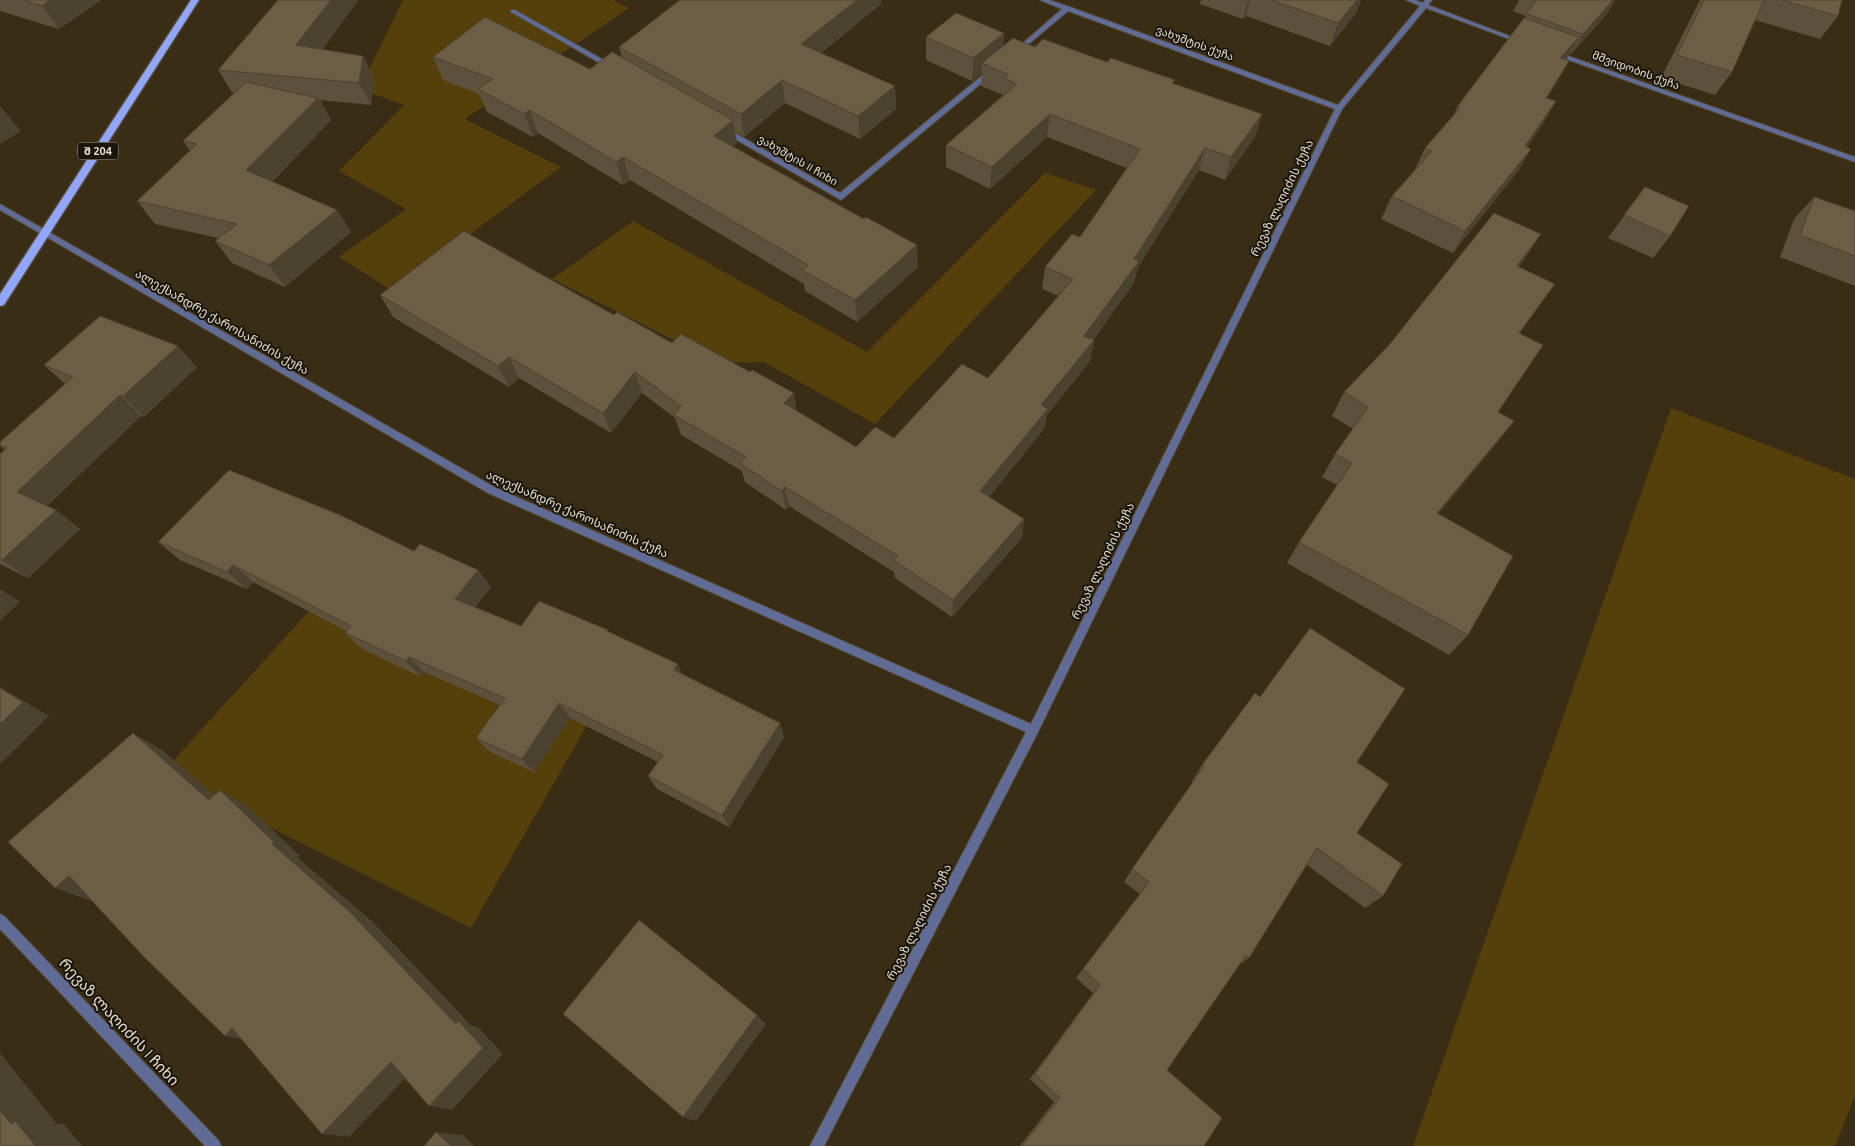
<svg xmlns="http://www.w3.org/2000/svg" width="1855" height="1146" font-family="Ubuntu,'Noto Sans Georgian',sans-serif">
  <style>
    .green { fill: #553f0a }
    .lines { fill: none; stroke-linecap: round; stroke-linejoin: round }
    .street-casing { stroke: #554a33; stroke-width: 2 }
    .primary-casing { stroke: #554a33; stroke-width: 3 }
    .street { fill: #616c96; fill-rule: evenodd }
    .primary { fill: #92a6fd; fill-rule: evenodd }
    .wall { fill: #5d513b }
    .shaded-wall { fill: #4c4230 }
    .building { fill: #6c5e45; stroke: #4c4230 }
    .labels { text-anchor: middle; stroke-width: 4; stroke-linejoin: round; paint-order: stroke }
    .far-street-label { font-size: 11px; fill: #e8e0d2; stroke: #1b160c }
    .shield { fill: #1b160c; stroke: #aaa397; stroke-width: 1 }
    .shield-label { font-size: 11px; font-weight: bold; fill: #e8e0d2 }
    .street-label { font-size: 12px; fill: #e8e0d2; stroke: #1b160c }
    .near-street-label { font-size: 15px; fill: #e8e0d2; stroke: #1b160c }
  </style>
  <rect width="100%" height="100%" fill="#392d15"/>
  <!-- green -->
  <g class="green">
    <polygon points="403,0 613,0 629,8 465,119 561,167 393,291 339,257 406,209 339,171 404,105 359,89"/>
    <polygon points="1045,173 1096,190 875,424 764,362 720,363 552,279 633,221 867,352"/>
    <polygon points="1671,408 1855,479 1855,1096 1835,1146 1413,1146"/>
    <polygon points="321,598 602,699 471,928 162,773"/>
  </g>
  <g class="lines">
    <!-- street casing -->
    <g class="street-casing">
      <g id="street">
        <polygon points="1040,0 1049,0 1070,7 1338,105 1420,6 1406,0 1415,0 1423,3 1425,0 1432,0 1428,5 1525,42 1520,43 1426,8 1342,109 1037,734 824,1146 810,1146 1026,732 488,493 0,210 0,204 494,487 1031,724 1335,109 1068,11 1019,52 1015,52 1015,50 1062,9"/>
        <polygon points="511,10 515,10 616,67 610,69 511,12"/>
        <polygon points="1554,51 1855,157 1855,162 1552,54 1551,53"/>
        <polygon points="990,69 996,71 841,200 721,131 722,129 728,129 840,193"/>
        <polygon points="0,914 4,916 219,1141 221,1146 205,1146 0,929"/>
      </g>
    </g>
    <!-- primary casing -->
    <g class="primary-casing">
      <polygon id="primary" points="191,0 199,0 4,305 0,306 0,294"/>
    </g>
    <!-- street -->
    <use href="#street" class="street"/>
    <!-- primary -->
    <use href="#primary" class="primary"/>
  </g>
  <!-- wall -->
  <g class="wall">
    <polygon points="0,0 101,0 59,29 0,11"/>
    <polygon points="278,0 358,0 322,50 363,56 374,78 371,105 320,100 331,120 272,182 337,210 351,232 285,287 232,263 215,241 218,238 155,224 137,201 190,151 183,141 235,93 232,92 218,70"/>
    <polygon points="680,0 881,0 881,4 821,53 895,86 896,109 860,139 785,103 744,137 735,132 737,143 733,146 918,267 857,322 805,291 804,284 630,180 623,185 538,133 533,137 487,112 479,94 443,80 433,57 590,69 622,58 619,47"/>
    <polygon points="1201,0 1361,0 1356,13 1330,46 1246,16 1243,19 1200,4"/>
    <polygon points="1519,0 1615,0 1606,15 1571,54 1570,53 1566,60 1569,61 1547,98 1556,101 1543,124 1527,147 1531,149 1518,171 1453,253 1381,219 1392,196 1415,171 1414,171 1425,148 1453,116 1457,107 1525,18 1526,16 1513,11"/>
    <polygon points="1700,0 1842,0 1838,16 1820,39 1755,20 1732,72 1715,95 1661,78"/>
    <polygon points="1004,33 1003,46 1035,47 1107,62 1262,114 1255,137 1225,180 1199,170 1138,267 1134,283 1093,340 1094,340 1090,361 1047,415 1044,429 989,497 1024,519 1022,538 952,617 895,578 894,572 789,506 786,510 745,482 742,471 681,435 675,418 642,393 611,433 519,378 509,387 393,317 380,295 614,315 672,343 797,411 856,447 894,438 988,378 1059,296 1042,289 1045,267 1080,237 1127,168 1047,137 990,189 946,167 946,145 1003,95 981,86 982,73 972,81 926,60 926,37"/>
    <polygon points="1645,187 1670,236 1653,258 1608,238"/>
    <polygon points="1814,197 1855,211 1855,286 1780,257 1794,219"/>
    <polygon points="1541,234 1519,267 1537,309 1519,334 1498,412 1514,421 1496,444 1438,514 1468,635 1449,655 1287,563 1299,542 1337,485 1322,477 1335,454 1353,429 1332,416 1344,392"/>
    <polygon points="44,365 197,367 144,417 141,416 47,506 56,510 80,529 28,578 0,564 0,454 5,450 0,446 0,442 65,384"/>
    <polygon points="158,542 414,551 478,570 491,587 475,607 521,626 610,633 682,674 780,723 784,737 729,827 657,789 648,776 658,762 570,718 534,772 490,752 476,738 500,705 424,672 421,677 362,649 345,633 346,631 253,582 247,589 180,560"/>
    <polygon points="1357,762 1357,833 1383,896 1365,908 1307,865 1249,958 1240,964 1167,1070 1204,1146 1020,1146 1054,1102 1030,1079 1093,993 1076,978 1140,894 1124,882 1132,869 1193,782 1192,781 1202,765"/>
  </g>
  <!-- shaded-wall -->
  <g class="shaded-wall">
    <polygon points="50,0 101,0 59,29 42,6"/>
    <polygon points="331,0 358,0 309,68 296,45"/>
    <polygon points="857,0 881,0 881,4 804,67 801,44"/>
    <polygon points="1248,0 1250,0 1246,16 1243,19"/>
    <polygon points="1357,0 1361,0 1356,13 1330,46 1338,23"/>
    <polygon points="1613,0 1615,0 1606,15 1571,54 1583,34"/>
    <polygon points="1004,33 1002,56 982,63 982,73 972,81 973,58"/>
    <polygon points="1579,37 1566,60 1560,58"/>
    <polygon points="363,56 374,78 371,105 359,83"/>
    <polygon points="1569,61 1556,84 1533,121 1546,98"/>
    <polygon points="782,80 785,103 744,137 741,114"/>
    <polygon points="895,86 896,109 860,139 858,116"/>
    <polygon points="318,98 331,120 261,193 246,170"/>
    <polygon points="1556,101 1543,124 1512,169 1525,146"/>
    <polygon points="0,106 21,131 0,144"/>
    <polygon points="530,110 538,133 533,137 524,114"/>
    <polygon points="1050,114 1047,137 990,189 992,167"/>
    <polygon points="1262,114 1255,137 1225,180 1231,157"/>
    <polygon points="733,120 737,143 719,159 714,136"/>
    <polygon points="1205,148 1199,170 1138,267 1134,283 1081,356 1094,340 1090,361 1047,415 1044,429 978,510 980,491 1041,405 1084,336"/>
    <polygon points="1531,149 1518,171 1453,253 1465,231"/>
    <polygon points="623,157 630,180 623,185 616,162"/>
    <polygon points="337,210 351,232 285,287 269,265"/>
    <polygon points="1541,234 1524,260 1500,291 1517,266"/>
    <polygon points="917,245 918,267 857,322 855,300"/>
    <polygon points="1555,284 1537,309 1502,358 1519,333"/>
    <polygon points="178,346 197,367 144,417 123,396"/>
    <polygon points="509,357 519,378 509,387 498,366"/>
    <polygon points="635,372 642,393 611,433 603,413"/>
    <polygon points="794,393 797,413 784,403"/>
    <polygon points="120,395 141,416 42,511 17,492"/>
    <polygon points="1514,421 1496,444 1421,535 1437,513"/>
    <polygon points="785,487 789,506 786,510 782,491"/>
    <polygon points="56,510 80,529 28,578 2,560"/>
    <polygon points="1024,519 1022,538 952,617 953,600"/>
    <polygon points="233,565 253,582 247,589 227,572"/>
    <polygon points="478,570 491,587 468,616 455,599"/>
    <polygon points="0,589 20,602 0,621"/>
    <polygon points="409,657 424,672 421,677 406,661"/>
    <polygon points="678,664 685,680 674,670"/>
    <polygon points="0,687 49,716 0,764"/>
    <polygon points="559,703 570,718 534,772 522,759"/>
    <polygon points="780,723 784,737 729,827 722,815"/>
    <polygon points="133,733 162,750 237,815 209,800"/>
    <polygon points="220,790 247,806 300,856 298,858 373,922 471,1025 479,1028 503,1054 452,1110 429,1106 456,1024 272,844"/>
    <polygon points="69,876 91,901 55,888"/>
    <polygon points="757,1015 766,1024 696,1121 683,1117"/>
    <polygon points="232,1028 255,1042 225,1036"/>
    <polygon points="0,1053 57,1124 64,1124 82,1146 36,1146 11,1124 0,1110"/>
    <polygon points="391,1062 415,1068 349,1137 322,1134"/>
    <polygon points="436,1132 463,1135 474,1146 451,1146"/>
  </g>
  <!-- building -->
  <g class="building">
    <polygon points="23,0 50,0 42,6"/>
    <polygon points="278,0 331,0 296,45 363,56 359,83 218,70"/>
    <polygon points="680,0 857,0 801,44 895,86 858,116 782,80 741,114 619,47"/>
    <polygon points="1271,0 1357,0 1338,23"/>
    <polygon points="1536,0 1613,0 1583,34 1527,14"/>
    <polygon points="1704,0 1764,0 1732,72 1677,55"/>
    <polygon points="1782,0 1842,0 1838,16"/>
    <polygon points="956,13 1004,33 973,58 926,37"/>
    <polygon points="485,17 590,69 612,52 733,120 714,136 864,219 866,217 917,245 855,300 802,270 808,265 709,207 623,157 616,162 530,110 524,114 478,89 493,79 433,57"/>
    <polygon points="1524,18 1579,37 1560,58 1569,61 1546,98 1556,101 1525,146 1531,149 1465,231 1392,196 1432,151 1425,148 1460,108 1457,107"/>
    <polygon points="1013,38 1035,47 1043,39 1107,62 1111,58 1175,80 1172,83 1262,114 1231,157 1205,148 1134,259 1139,261 1084,336 1094,340 1041,405 1048,409 980,491 1024,519 953,600 894,560 898,556 785,487 782,491 740,463 746,457 674,415 681,406 635,372 603,413 509,357 498,366 380,295 464,231 614,315 617,312 672,343 681,334 750,372 752,370 794,393 784,403 856,447 875,427 894,438 962,364 988,378 1073,279 1045,267 1072,234 1080,237 1140,149 1050,114 992,167 946,145 1017,84 1005,79 1009,75 982,63"/>
    <polygon points="246,82 318,98 246,170 337,210 269,265 215,241 237,224 137,201 197,144 183,141"/>
    <polygon points="1645,187 1689,206 1670,236 1624,215"/>
    <polygon points="1814,197 1855,211 1855,256 1800,235"/>
    <polygon points="1494,213 1541,234 1517,266 1555,284 1519,333 1543,345 1498,412 1514,421 1437,513 1513,556 1468,635 1299,542 1352,463 1335,454 1368,407 1344,392 1389,345"/>
    <polygon points="100,316 178,346 123,396 120,395 17,492 56,510 2,560 0,559 0,454 7,448 0,445 0,442 73,377 44,365"/>
    <polygon points="229,470 340,515 414,551 420,544 478,570 455,599 521,626 539,601 608,630 607,631 678,664 674,670 780,723 722,815 648,776 663,755 559,703 522,759 476,738 505,698 409,657 406,661 345,633 351,626 233,565 227,572 158,542"/>
    <polygon points="1310,628 1405,689 1357,762 1389,784 1357,833 1402,864 1383,896 1317,848 1249,958 1246,955 1167,1070 1222,1118 1204,1146 1022,1146 1060,1098 1035,1074 1100,985 1083,969 1149,882 1132,869 1204,766 1202,765 1255,693 1260,697"/>
    <polygon points="0,688 23,702 0,724"/>
    <polygon points="133,733 209,800 220,790 274,842 272,844 349,911 456,1024 459,1021 483,1048 429,1106 391,1062 322,1134 232,1028 225,1036 144,957 69,876 55,888 8,842"/>
    <polygon points="639,920 757,1015 683,1117 563,1014"/>
    <polygon points="0,1110 11,1124 15,1121 36,1146 0,1146"/>
    <polygon points="436,1132 451,1146 424,1146"/>
  </g>
  <g class="labels">
    <!-- far-street labels -->
    <g class="far-street-label">
      <text transform="translate(1195 43) rotate(20)" y="4">ვახუშტის ქუჩა</text>
      <text transform="translate(1636 70) rotate(20)" y="4">მშვიდობის ქუჩა</text>
      <text transform="translate(798 160) rotate(30)" y="4">ვახუშტის II ჩიხი</text>
    </g>
    <!-- shield labels -->
    <rect class="shield" x="78" y="142.5" width="40" height="17" rx="4"/>
    <g class="shield-label">
      <text x="98" y="155">შ 204</text>
    </g>
    <!-- street labels -->
    <g class="street-label">
      <text transform="translate(1282 198) rotate(-64)" y="4">რევაზ ლაღიძის ქუჩა</text>
      <text transform="translate(222 322) rotate(30)" y="4">ალექსანდრე ქაროსანიძის ქუჩა</text>
      <text transform="translate(577 514) rotate(24)" y="4">ალექსანდრე ქაროსანიძის ქუჩა</text>
      <text transform="translate(1103 561) rotate(-64)" y="4">რევაზ ლაღიძის ქუჩა</text>
      <text transform="translate(919 922) rotate(-63)" y="4">რევაზ ლაღიძის ქუჩა</text>
    </g>
    <!-- near-street labels -->
    <g class="near-street-label">
      <text transform="translate(119 1022) rotate(47)" y="5">რევაზ ლაღიძის I ჩიხი</text>
    </g>
  </g>
</svg>
